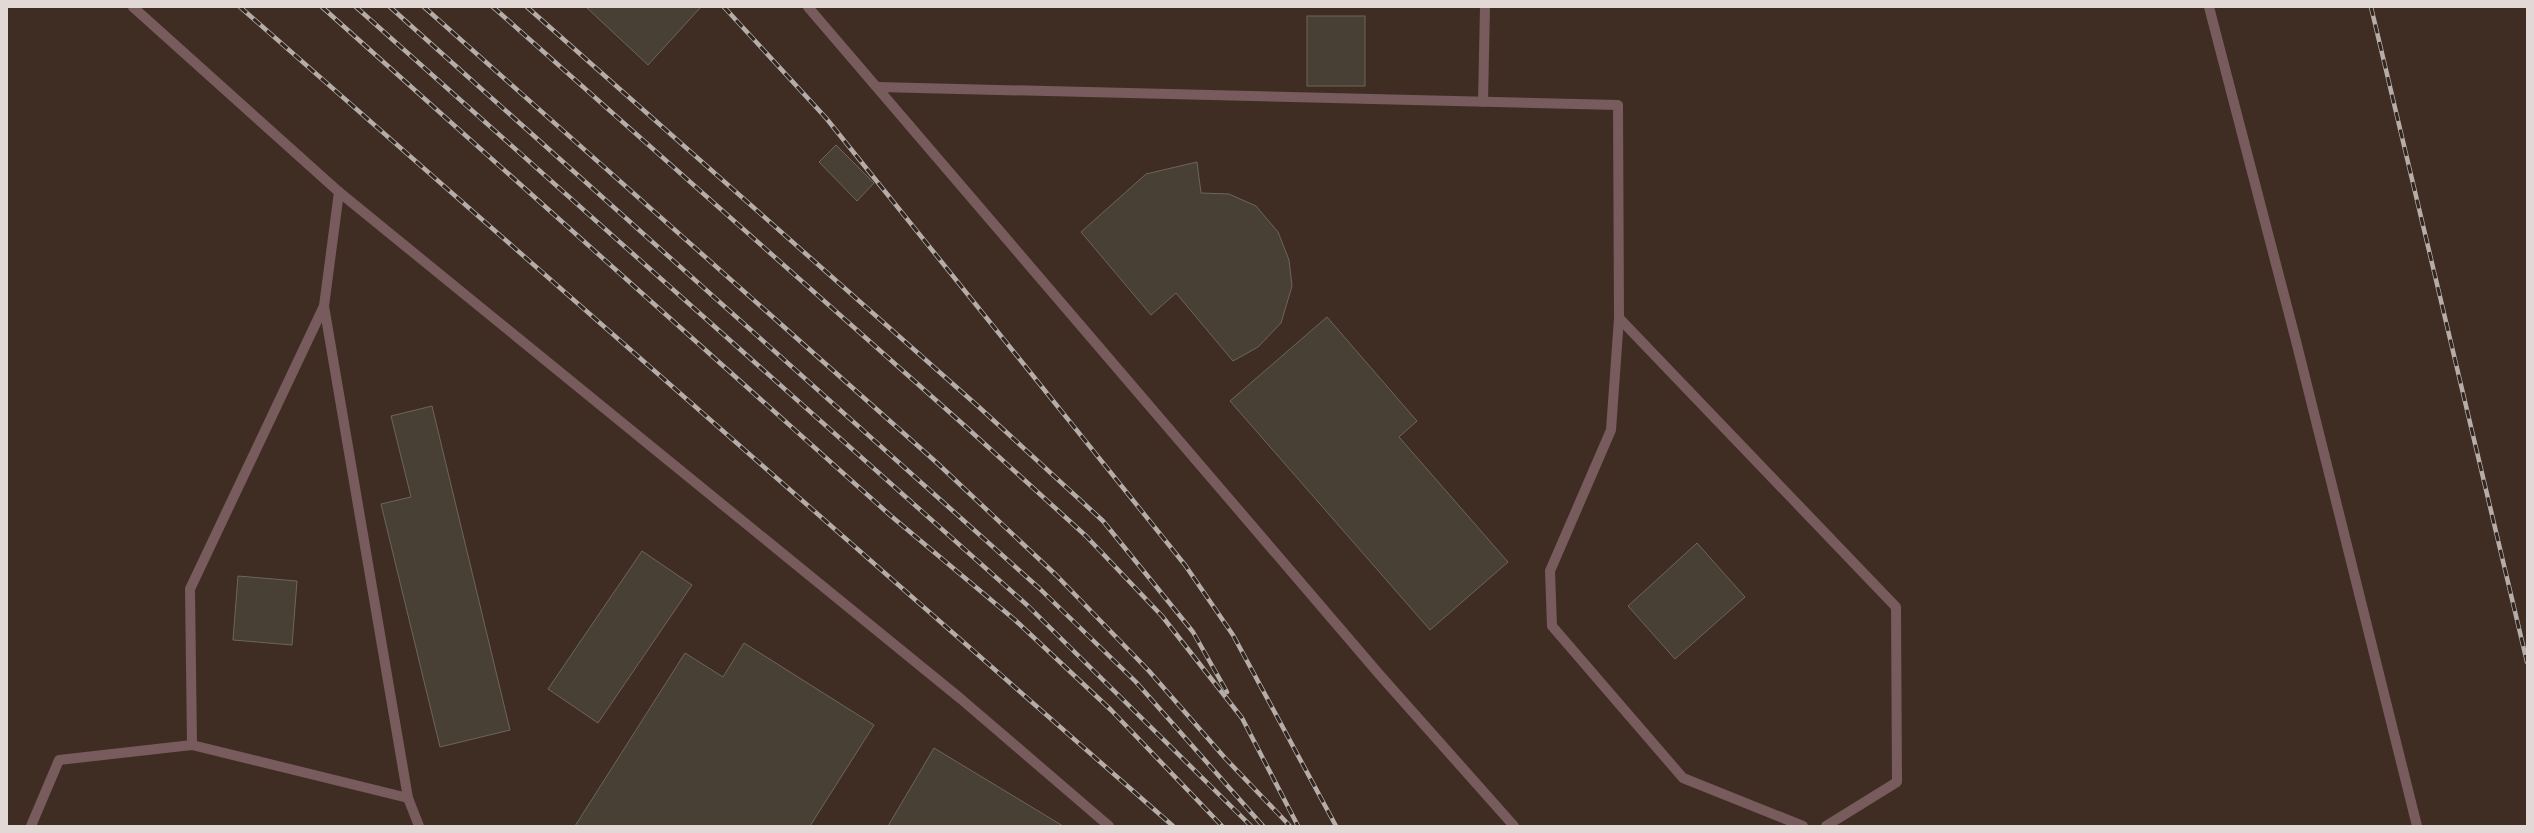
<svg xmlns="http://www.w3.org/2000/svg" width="2534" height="833" font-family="'Alegreya Sans',sans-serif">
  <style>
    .built { fill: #3f2d24 }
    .building { fill: #484035; stroke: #6e655a }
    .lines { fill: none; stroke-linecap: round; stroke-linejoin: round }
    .minor { stroke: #785b5c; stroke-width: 10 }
    .rail-casing { stroke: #b6ada9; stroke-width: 4.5 }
    .rail { stroke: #312620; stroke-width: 3; stroke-dasharray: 9; stroke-linecap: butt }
  </style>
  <rect width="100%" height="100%" fill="#312620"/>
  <!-- built -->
  <rect class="built" x="7" y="7" width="2520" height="819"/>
  <!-- building -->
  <g class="building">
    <polygon points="586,7 699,7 700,8 648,65"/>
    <rect x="1307" y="16" width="58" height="70"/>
    <polygon points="836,145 874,183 857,201 819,162"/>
    <polygon points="1197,162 1201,193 1229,194 1256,206 1278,232 1289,260 1292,286 1281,323 1258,347 1233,361 1176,293 1151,315 1081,232 1146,174"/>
    <polygon points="1327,317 1417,421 1399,437 1508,562 1430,630 1230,401"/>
    <polygon points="432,406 510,730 440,747 381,504 411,497 391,416"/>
    <polygon points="1697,543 1745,597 1675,659 1628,606"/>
    <polygon points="642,551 692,585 598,723 548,689"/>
    <polygon points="238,576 297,581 292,645 233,640"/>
    <polygon points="744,643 874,725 810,826 575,826 685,653 723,677"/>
    <polygon points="934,748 1063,826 888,826"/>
  </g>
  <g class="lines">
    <!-- minor -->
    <g class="minor">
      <polyline points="133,7 339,192 961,699 1109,826"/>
      <polyline points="808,7 1379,674 1514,826"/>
      <polyline points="2209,7 2296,341 2417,826"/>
      <polyline points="878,87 1618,105 1619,318 1611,430 1550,571 1552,626 1683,778 1803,826"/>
      <polyline points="1483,102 1485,7"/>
      <polyline points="339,192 324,306 408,798 419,826"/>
      <polyline points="1619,318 1896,607 1897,782 1826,826"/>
      <polyline points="192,745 190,589 324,306"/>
      <polyline points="31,826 59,760 192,745 408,798"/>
    </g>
    <!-- rail casing -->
    <g class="rail-casing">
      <g id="rail">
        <polyline points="240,7 1173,826"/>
        <polyline points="322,7 891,516 1015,620 1111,710 1222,826"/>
        <polyline points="356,7 1027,605 1251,826"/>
        <polyline points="390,7 1039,588 1136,682 1263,826"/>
        <polyline points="424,7 936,462 1056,575 1149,671 1225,758 1289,825"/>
        <polyline points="493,7 965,426 1086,536 1162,616 1242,718 1298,826"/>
        <polyline points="527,7 980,408 1103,521 1193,632 1227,692"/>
        <polyline points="724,7 826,118 1185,565 1233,635 1336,826"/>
        <polyline points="2371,7 2527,662"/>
      </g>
    </g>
    <!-- rail -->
    <use href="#rail" class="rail"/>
  </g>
  <!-- border -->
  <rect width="2534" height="833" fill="none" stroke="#e2d9d6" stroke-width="16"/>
</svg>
